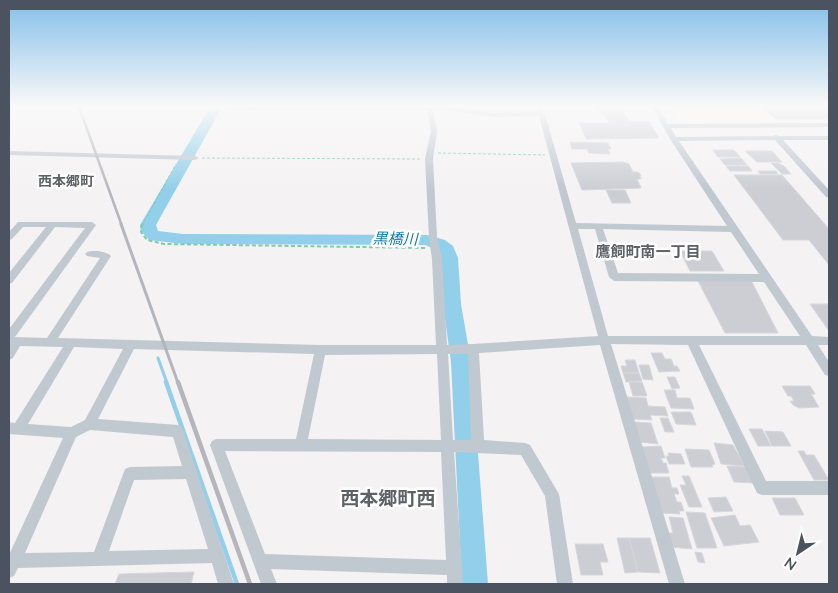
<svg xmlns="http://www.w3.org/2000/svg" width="838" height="593" font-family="Lato,'Noto Sans JP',sans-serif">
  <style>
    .commercial { fill: #fcfaee }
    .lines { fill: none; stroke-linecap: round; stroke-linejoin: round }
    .stream-far1 { stroke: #92cfea; stroke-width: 3 }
    .stream { stroke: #92cfea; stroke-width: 4.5 }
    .river { fill: #92cfea; fill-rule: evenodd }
    .building { fill: #ccced4; stroke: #d6d7dd }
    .path-far1 { stroke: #7cccad; stroke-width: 1; stroke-dasharray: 3 2; stroke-linecap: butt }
    .path { stroke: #7cccad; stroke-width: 2; stroke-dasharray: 4 2.5; stroke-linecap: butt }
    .minor { fill: #c0c8d0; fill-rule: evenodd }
    .rail-far2 { stroke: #b4b6bc; stroke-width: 2.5 }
    .rail-far1 { stroke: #b4b6bc; stroke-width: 3 }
    .rail { stroke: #b4b6bc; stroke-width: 4.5 }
    .labels { text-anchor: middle; stroke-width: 5; stroke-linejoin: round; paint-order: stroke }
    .far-quarter-label { font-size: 14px; font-weight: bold; fill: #5e6167; stroke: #fff }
    .water-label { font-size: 15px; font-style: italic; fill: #117bab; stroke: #fff }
    .neighbourhood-label { font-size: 15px; font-weight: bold; fill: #5e6167; stroke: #fff }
    .near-quarter-label { font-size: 19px; font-weight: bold; fill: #5e6167; stroke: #fff }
  </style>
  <rect width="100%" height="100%" fill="#f4f2f2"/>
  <!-- commercial -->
  <polygon class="commercial" points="667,107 829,107 829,123 679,122"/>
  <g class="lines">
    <!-- stream-far1 -->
    <polyline class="stream-far1" points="158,358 167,383"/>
    <!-- stream -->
    <polyline class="stream" points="166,382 237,584"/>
    <!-- river -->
    <polygon class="river" points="210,107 222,107 156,225 158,231 183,234 427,235 445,240 453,246 458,258 461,304 471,362 488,584 462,584 451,362 443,304 440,253 426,245 183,244 149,240 141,231 140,225"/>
  </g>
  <!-- building -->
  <g class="building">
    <polygon points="597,107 621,107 629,121 649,122 659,138 586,139 579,123 609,123 605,115 601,115"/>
    <polygon points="763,107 829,107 827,108 829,110 829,119 775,119"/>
    <polygon points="570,142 608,143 611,149 608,149 610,154 589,153 587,149 572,149"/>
    <polygon points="713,150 734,150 740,157 718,157"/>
    <polygon points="745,151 772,151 782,162 757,162"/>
    <polygon points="741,158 747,165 725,165 720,159"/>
    <polygon points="623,162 629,164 633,172 638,172 640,174 641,179 637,179 641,188 582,190 571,163"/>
    <polygon points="771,163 778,163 784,166 791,174 782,174"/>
    <polygon points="726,166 748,166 752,171 730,171"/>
    <polygon points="758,171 776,171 778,174 760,174"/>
    <polygon points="734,175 782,175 829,229 829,265 809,240 783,240"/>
    <polygon points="606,190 625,190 631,203 612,203"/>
    <polygon points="680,251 712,251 724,271 690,271"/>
    <polygon points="697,279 751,280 778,333 725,333"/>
    <polygon points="810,304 829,304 829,331"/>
    <polygon points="651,353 662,353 665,359 671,359 674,366 677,366 680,371 659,372"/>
    <polygon points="625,360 635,360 639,373 623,373 621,366 627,366"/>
    <polygon points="639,365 649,365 653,380 643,379"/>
    <polygon points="623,373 639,373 642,381 626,382"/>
    <polygon points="667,377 675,377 680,388 672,389"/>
    <polygon points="629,382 642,382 647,396 633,396"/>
    <polygon points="782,386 810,386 815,394 811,394 819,407 799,408 793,405 790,401 794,401 791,396 788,396"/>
    <polygon points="664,390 675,390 677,398 690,398 694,409 671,408"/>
    <polygon points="627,397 646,398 648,406 665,407 668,416 650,415 652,420 633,419"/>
    <polygon points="671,412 691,412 696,425 676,424"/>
    <polygon points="660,418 668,418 674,432 665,432"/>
    <polygon points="634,422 651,423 658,444 640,442"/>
    <polygon points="749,429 762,429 771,446 758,446"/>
    <polygon points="765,431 783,432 791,446 772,446"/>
    <polygon points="714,443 733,445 745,466 721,464"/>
    <polygon points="661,446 665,458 661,458 663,463 666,463 669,473 650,473 642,447"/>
    <polygon points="685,449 709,450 715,464 712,465 713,467 691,467"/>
    <polygon points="798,451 804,451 806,455 814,455 829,480 814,480"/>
    <polygon points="668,453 681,454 685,464 669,464 666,456 669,456"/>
    <polygon points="727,466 746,467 753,483 734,482"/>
    <polygon points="682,476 689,476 702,507 689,507 680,485 686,485"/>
    <polygon points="651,477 669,477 672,488 677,488 679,494 674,494 677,502 681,502 684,511 679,511 680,514 661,513"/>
    <polygon points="726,497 733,511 714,512 708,498"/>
    <polygon points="772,498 795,498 804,515 780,515"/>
    <polygon points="686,512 705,513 717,548 697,548"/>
    <polygon points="735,515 740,526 750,525 759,542 724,546 711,518"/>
    <polygon points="669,517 683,518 692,549 671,547 668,533 673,533"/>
    <polygon points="617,538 629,538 638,572 625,573"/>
    <polygon points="629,538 650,538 660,573 638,572"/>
    <polygon points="575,544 603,544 608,562 600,562 603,575 581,575"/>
    <polygon points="695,552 702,553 705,563 698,562"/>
    <polygon points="194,572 191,584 115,584 119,574"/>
  </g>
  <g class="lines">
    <!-- path-far1 -->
    <g class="path-far1">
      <polyline points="438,153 545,155"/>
      <polyline points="202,158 420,159"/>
      <polyline points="142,226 176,164"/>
    </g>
    <!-- path -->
    <polyline class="path" points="142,224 141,232 147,240 164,244 426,248"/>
    <!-- minor -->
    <g class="minor">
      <path d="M223 107H452L496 113 538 112 537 107H543L576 223 727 226 670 139 652 107H658L668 124 829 123V127L671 128 676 137 773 136 776 135 779 136H829V140H783L829 190V198L826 197 775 140 679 141 812 336 829 337V345H818L829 362V376L825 375 806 345H699L766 481H829V495H762L757 493 688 345 611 344 685 584H669L600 345 479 353 484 440 525 443 530 445 559 494 573 584H557L545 496 521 455 454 452 463 584H447V575L271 569 277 584H261L210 445 212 441 216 439H296L314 354 134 349 98 419 178 425 182 427 234 584H218L212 563 18 568 14 576 9 578V555L63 438 9 434V422L15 423 63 347 20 346 13 358 9 360V329L85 228 55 227 12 283 9 284V273L46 227H23L12 239 9 240V232L18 222H92L96 225 15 337 47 338 100 258 87 256 85 254 87 252C93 250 106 251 111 256L58 338 320 345H436L432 259 429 237 425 159 431 131 427 110H228ZM433 110H447L496 117 539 116 598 336 473 344 447 345 442 259 437 237 433 159 437 131ZM578 229H595L609 277 614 281 764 282 800 336H608ZM603 229 731 232 759 274 618 273ZM74 347 123 349 85 420 71 427 28 424ZM437 354 441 440 308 439 325 355ZM448 354H468L471 440H453ZM90 430 173 437 182 466 130 467 125 469 94 552 25 553 76 437ZM225 451 441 452 446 560 265 554ZM186 479 208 549 109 551 134 480Z"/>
      <polygon points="9,151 195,156 199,158 195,160 9,155"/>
    </g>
    <!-- rail-far2 -->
    <polyline class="rail-far2" points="79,107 122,226"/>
    <!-- rail-far1 -->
    <polyline class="rail-far1" points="121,224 178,383"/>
    <!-- rail -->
    <polyline class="rail" points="178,382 250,584"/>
  </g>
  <!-- sky -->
  <linearGradient id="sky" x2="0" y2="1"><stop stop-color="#85bfe9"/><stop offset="0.56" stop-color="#faf9f9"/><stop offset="1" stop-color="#faf9f9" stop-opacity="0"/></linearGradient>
  <rect width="838" height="190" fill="url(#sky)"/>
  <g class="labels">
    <!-- far-quarter labels -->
    <g class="far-quarter-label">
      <text x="66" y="186">西本郷町</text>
    </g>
    <!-- water labels -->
    <g class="water-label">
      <text transform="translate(395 239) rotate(1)" y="5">黒橋川</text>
    </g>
    <!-- neighbourhood labels -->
    <g class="neighbourhood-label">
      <text x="648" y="257">鷹飼町南一丁目</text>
    </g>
    <!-- near-quarter labels -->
    <g class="near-quarter-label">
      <text x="388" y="505">西本郷町西</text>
    </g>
  </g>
  <!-- border -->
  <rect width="838" height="593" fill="none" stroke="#4a535f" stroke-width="20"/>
  <!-- north arrow -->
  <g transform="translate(798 553) rotate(215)" stroke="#ffffff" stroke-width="4" paint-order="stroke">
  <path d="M0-4L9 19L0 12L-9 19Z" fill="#4a535f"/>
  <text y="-8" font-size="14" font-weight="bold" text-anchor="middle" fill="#4a535f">N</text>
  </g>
</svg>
